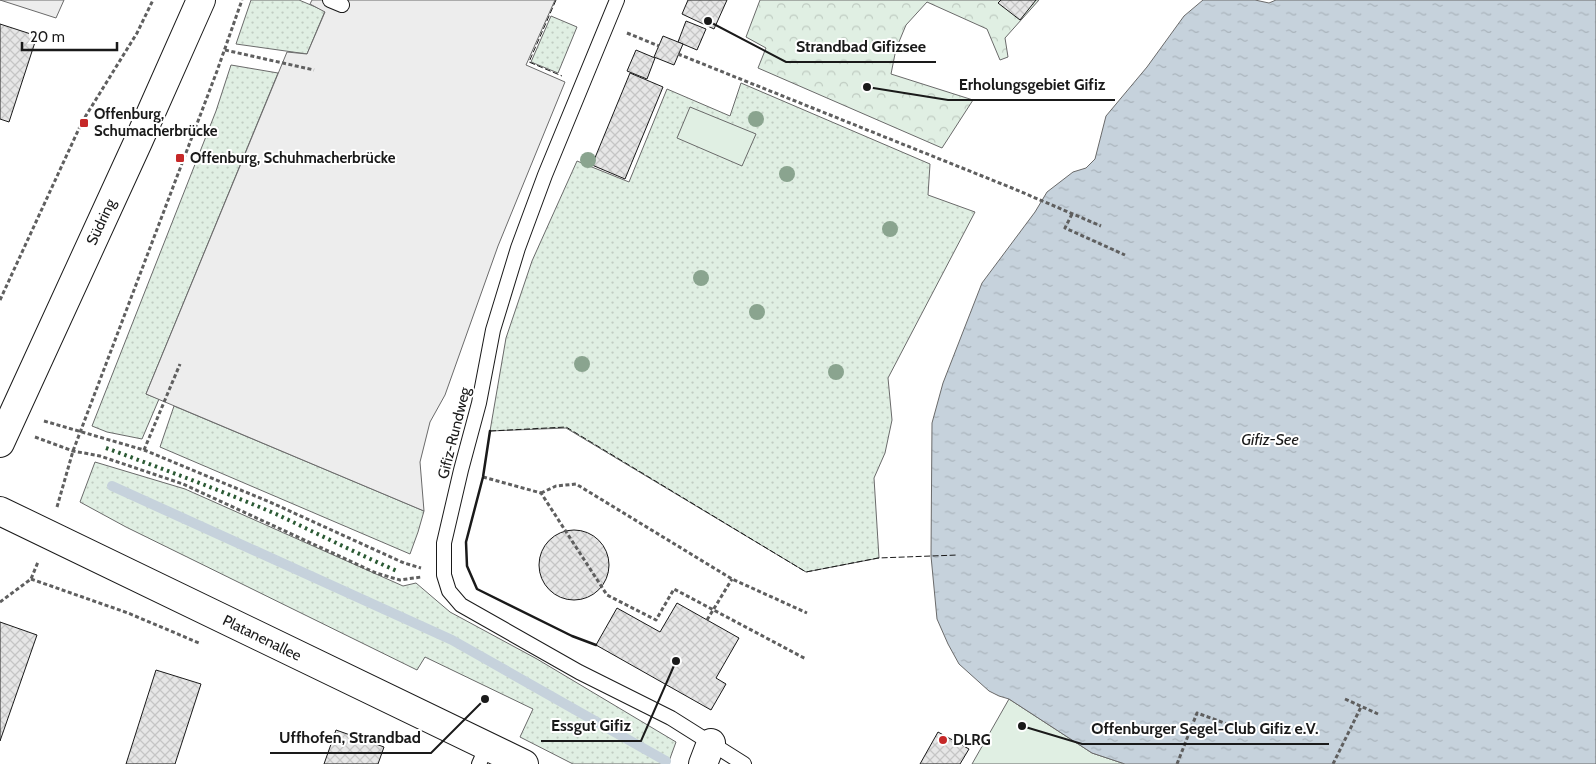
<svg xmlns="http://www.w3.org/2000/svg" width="1596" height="764" font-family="Cabin,sans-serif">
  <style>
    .grass { fill: url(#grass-dots); stroke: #6a6a6a }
    .park { fill: url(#park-crowns); stroke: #6a6a6a }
    .pitch { fill: #e0efe3; stroke: #6a6a6a }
    .parking { fill: #ededed; stroke: #6a6a6a }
    .water { fill: url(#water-ripples); stroke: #6a6a6a }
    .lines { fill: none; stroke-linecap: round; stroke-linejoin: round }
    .stream { stroke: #c6d2dc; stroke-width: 10 }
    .building { fill: url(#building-cross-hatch); stroke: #1a1a1a }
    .lane-casing { stroke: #1a1a1a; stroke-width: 16 }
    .street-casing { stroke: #1a1a1a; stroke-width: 30 }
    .secondary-casing { stroke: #1a1a1a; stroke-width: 30 }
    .path { stroke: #5f5f5f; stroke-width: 3; stroke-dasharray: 4 2.5; stroke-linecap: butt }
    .lane { stroke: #fff; stroke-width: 14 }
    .street { stroke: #fff; stroke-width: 28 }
    .secondary { stroke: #fff; stroke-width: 28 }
    .hedge { stroke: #2b5a34; stroke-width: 4; stroke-dasharray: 2.5 4; stroke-linecap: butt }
    .fence { stroke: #1a1a1a; stroke-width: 1; stroke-dasharray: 6 2.5; stroke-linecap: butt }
    .wall { stroke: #1a1a1a; stroke-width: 2.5 }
    .tree { fill: #8aa48f }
    .poi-dot { fill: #c62828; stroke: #fff; stroke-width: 2 }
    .labels { text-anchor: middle; stroke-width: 4; stroke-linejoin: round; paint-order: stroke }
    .poi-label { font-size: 15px; font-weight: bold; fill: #1a1a1a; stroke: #fff; text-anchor: start }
    .street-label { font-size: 15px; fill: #1a1a1a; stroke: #fff }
    .water-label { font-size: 16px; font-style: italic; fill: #1a1a1a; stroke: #fff }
    .leader { fill: none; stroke: #1a1a1a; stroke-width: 2 }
    .callout-dot { fill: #1a1a1a; stroke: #fff; stroke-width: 2 }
    .callout-label { font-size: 16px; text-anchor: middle; font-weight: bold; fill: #1a1a1a; stroke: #fff; stroke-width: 4; stroke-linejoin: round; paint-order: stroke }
  </style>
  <defs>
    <pattern id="grass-dots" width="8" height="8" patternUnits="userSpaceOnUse" patternTransform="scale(1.25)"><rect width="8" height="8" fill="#e0efe3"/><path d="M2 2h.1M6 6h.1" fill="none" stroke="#c0ccc2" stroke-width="1.8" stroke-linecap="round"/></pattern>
    <pattern id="park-crowns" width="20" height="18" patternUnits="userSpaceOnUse" patternTransform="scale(1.25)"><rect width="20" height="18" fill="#e0efe3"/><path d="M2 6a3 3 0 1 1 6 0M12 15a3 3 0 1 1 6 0" fill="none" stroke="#c0ccc2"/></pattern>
    <pattern id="water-ripples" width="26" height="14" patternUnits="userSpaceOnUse" patternTransform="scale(1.25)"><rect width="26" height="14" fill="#c6d2dc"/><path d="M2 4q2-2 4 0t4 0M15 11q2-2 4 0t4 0" fill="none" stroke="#aab4bc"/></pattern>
    <pattern id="building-cross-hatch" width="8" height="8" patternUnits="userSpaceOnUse" patternTransform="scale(1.25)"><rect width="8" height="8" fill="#e6e6e6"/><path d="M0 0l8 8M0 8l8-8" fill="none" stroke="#c5c5c5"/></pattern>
  </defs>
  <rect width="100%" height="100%" fill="#fff"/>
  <!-- grass -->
  <g class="grass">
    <polygon points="251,0 299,0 325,11 307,54 236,44"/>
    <polygon points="551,16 577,27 558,73 531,62"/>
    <polygon points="231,65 278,73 146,394 159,399 142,439 107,432 92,426 216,111"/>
    <polygon points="741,83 930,164 928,195 975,212 888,378 892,420 885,453 874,478 879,558 806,572 566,428 490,431 506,338 532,261 577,161 629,182 667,89 730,116"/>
    <polygon points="174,406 424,511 418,532 410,554 160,447"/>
    <polygon points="95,462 185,489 403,586 416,583 450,612 537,659 676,742 668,764 573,764 520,737 533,709 425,657 417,670 126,527 80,502"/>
  </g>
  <!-- park -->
  <polygon class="park" points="760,0 1039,0 1005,38 1008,57 1000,60 987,29 927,2 906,25 896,49 891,74 973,100 942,148 758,68 766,48 746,37"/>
  <!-- pitch -->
  <g class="pitch">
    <polygon points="690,107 756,134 742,166 677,138"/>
    <polygon points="1009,699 1092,753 1125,764 972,764"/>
  </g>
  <!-- parking -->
  <g class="parking">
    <polygon points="0,0 64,0 56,18"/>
    <polygon points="312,0 555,0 526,65 565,82 498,246 445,395 430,422 420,462 424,511 146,394 287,52 307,54 325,12 310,4"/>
  </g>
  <!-- water -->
  <polygon class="water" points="1203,0 1255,0 1269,3 1276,0 1596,0 1596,764 1125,764 1092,753 1009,699 999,696 989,691 959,664 948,644 937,619 931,556 932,423 943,383 982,283 1035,212 1047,192 1073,172 1086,168 1095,159 1106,116 1147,67 1184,16"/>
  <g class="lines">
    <!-- stream -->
    <polyline class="stream" points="112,486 452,640 666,761"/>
  </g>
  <!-- building -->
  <g class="building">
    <polygon points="688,0 727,0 714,29 682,14"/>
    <polygon points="1001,0 1036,0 1020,20 998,3"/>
    <polygon points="686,21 706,29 697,50 678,42"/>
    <polygon points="0,24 37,36 9,122 0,119"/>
    <polygon points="663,36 683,44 674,65 654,57"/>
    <polygon points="636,50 655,58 647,79 627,71"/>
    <polygon points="630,73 663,87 625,179 592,165"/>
    <circle cx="574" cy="565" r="35"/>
    <polygon points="677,603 739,638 716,678 726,684 711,710 596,645 617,608 660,632"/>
    <polygon points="0,622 37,635 0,741"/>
    <polygon points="156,670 201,684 175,764 126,764"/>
    <polygon points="336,730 384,747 378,764 324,764"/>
    <polygon points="938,732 969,749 960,764 920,764"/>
  </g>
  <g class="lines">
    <!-- lane casing -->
    <g class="lane-casing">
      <g id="lane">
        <polyline points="330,0 342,5"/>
        <polyline points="617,0 545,175 518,248 493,330 479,403 461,470 444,543 444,575 449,591 461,605 579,672 671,718 744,764"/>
        <polyline points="479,764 487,746"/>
      </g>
    </g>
    <!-- street casing -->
    <g class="street-casing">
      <g id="street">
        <polyline points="0,511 524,764"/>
        <polyline points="703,764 711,743"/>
      </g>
    </g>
    <!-- secondary casing -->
    <g class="secondary-casing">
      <polyline id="secondary" points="0,443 138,142 201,0"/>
    </g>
    <!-- path -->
    <g class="path">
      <polyline points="627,33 659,46"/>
      <polyline points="225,50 314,70"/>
      <polyline points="678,54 1012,188 1101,226"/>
      <polyline points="1072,214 1065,228 1125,255"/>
      <polyline points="0,300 82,122 137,33 153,0"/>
      <polyline points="44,421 144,450 272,503 404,563 421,568"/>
      <polyline points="35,437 73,451 100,456 183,484 376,573 400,580 421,577"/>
      <polyline points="144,450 180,364"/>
      <polyline points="483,477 541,493 607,595 656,620 674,589 806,659"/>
      <polyline points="541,493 556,486 576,484 732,579 807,613"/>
      <polyline points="57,507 73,451 217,71 242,0"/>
      <polyline points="31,579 128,613 199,643"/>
      <polyline points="0,602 31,579 38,562"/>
      <polyline points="707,620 732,579"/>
      <polyline points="1345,699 1378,714"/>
      <polyline points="1177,764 1197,713 1227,724"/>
      <polyline points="1333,764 1361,707"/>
    </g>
    <!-- lane -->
    <use href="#lane" class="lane"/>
    <!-- street -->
    <use href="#street" class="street"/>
    <!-- secondary -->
    <use href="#secondary" class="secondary"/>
    <!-- hedge -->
    <path class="hedge" d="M106 448C163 469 220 490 276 514 316 533 356 553 397 571"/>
    <!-- fence -->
    <g class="fence">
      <polyline points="556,0 529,62 562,76"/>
      <polyline points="490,431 566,427 806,572 878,558 958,555"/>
    </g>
    <!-- wall -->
    <polyline class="wall" points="490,431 483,477 466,542 467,566 477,589 572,636 596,645"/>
  </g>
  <!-- trees -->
  <g class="tree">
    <circle cx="756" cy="119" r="8"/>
    <circle cx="588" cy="160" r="8"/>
    <circle cx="787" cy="174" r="8"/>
    <circle cx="890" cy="229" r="8"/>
    <circle cx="701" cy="278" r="8"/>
    <circle cx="757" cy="312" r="8"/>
    <circle cx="582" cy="364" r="8"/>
    <circle cx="836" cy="372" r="8"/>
  </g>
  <!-- markers -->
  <g class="poi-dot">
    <rect x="79" y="118" width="10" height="10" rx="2.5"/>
    <rect x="175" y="153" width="10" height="10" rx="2.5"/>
    <circle cx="943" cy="740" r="5"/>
  </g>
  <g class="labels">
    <!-- poi labels -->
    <g class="poi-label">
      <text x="94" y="119">Offenburg,<tspan x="94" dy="17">Schumacherbrücke</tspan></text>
      <text x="190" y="163">Offenburg, Schuhmacherbrücke</text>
      <text x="953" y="745">DLRG</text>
    </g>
    <!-- street labels -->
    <g class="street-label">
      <text transform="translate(101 222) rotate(-65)" y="5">Südring</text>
      <text transform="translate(454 433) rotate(-76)" y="5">Gifiz-Rundweg</text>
      <text transform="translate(262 638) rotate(26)" y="5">Platanenallee</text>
    </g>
    <!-- water labels -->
    <g class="water-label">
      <text x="1270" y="445">Gifiz-See</text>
    </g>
  </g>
  <!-- callouts -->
  <path class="leader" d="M708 21L786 62H936M867 87L948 100H1115M676 661L641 741H541M1022 726L1082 744H1329M485 699L431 753H270"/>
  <g class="callout-dot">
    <circle cx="708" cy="21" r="5"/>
    <circle cx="867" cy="87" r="5"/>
    <circle cx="676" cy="661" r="5"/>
    <circle cx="1022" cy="726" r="5"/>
    <circle cx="485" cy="699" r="5"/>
  </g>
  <g class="callout-label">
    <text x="861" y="52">Strandbad Gifizsee</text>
    <text x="1032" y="90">Erholungsgebiet Gifiz</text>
    <text x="591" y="731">Essgut Gifiz</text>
    <text x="1205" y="734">Offenburger Segel-Club Gifiz e.V.</text>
    <text x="350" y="743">Uffhofen, Strandbad</text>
  </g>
  <!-- scale -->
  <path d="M22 42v8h95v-8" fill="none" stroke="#1a1a1a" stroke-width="2.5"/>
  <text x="30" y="42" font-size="15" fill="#1a1a1a" stroke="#ffffff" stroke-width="4" paint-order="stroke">20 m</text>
</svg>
